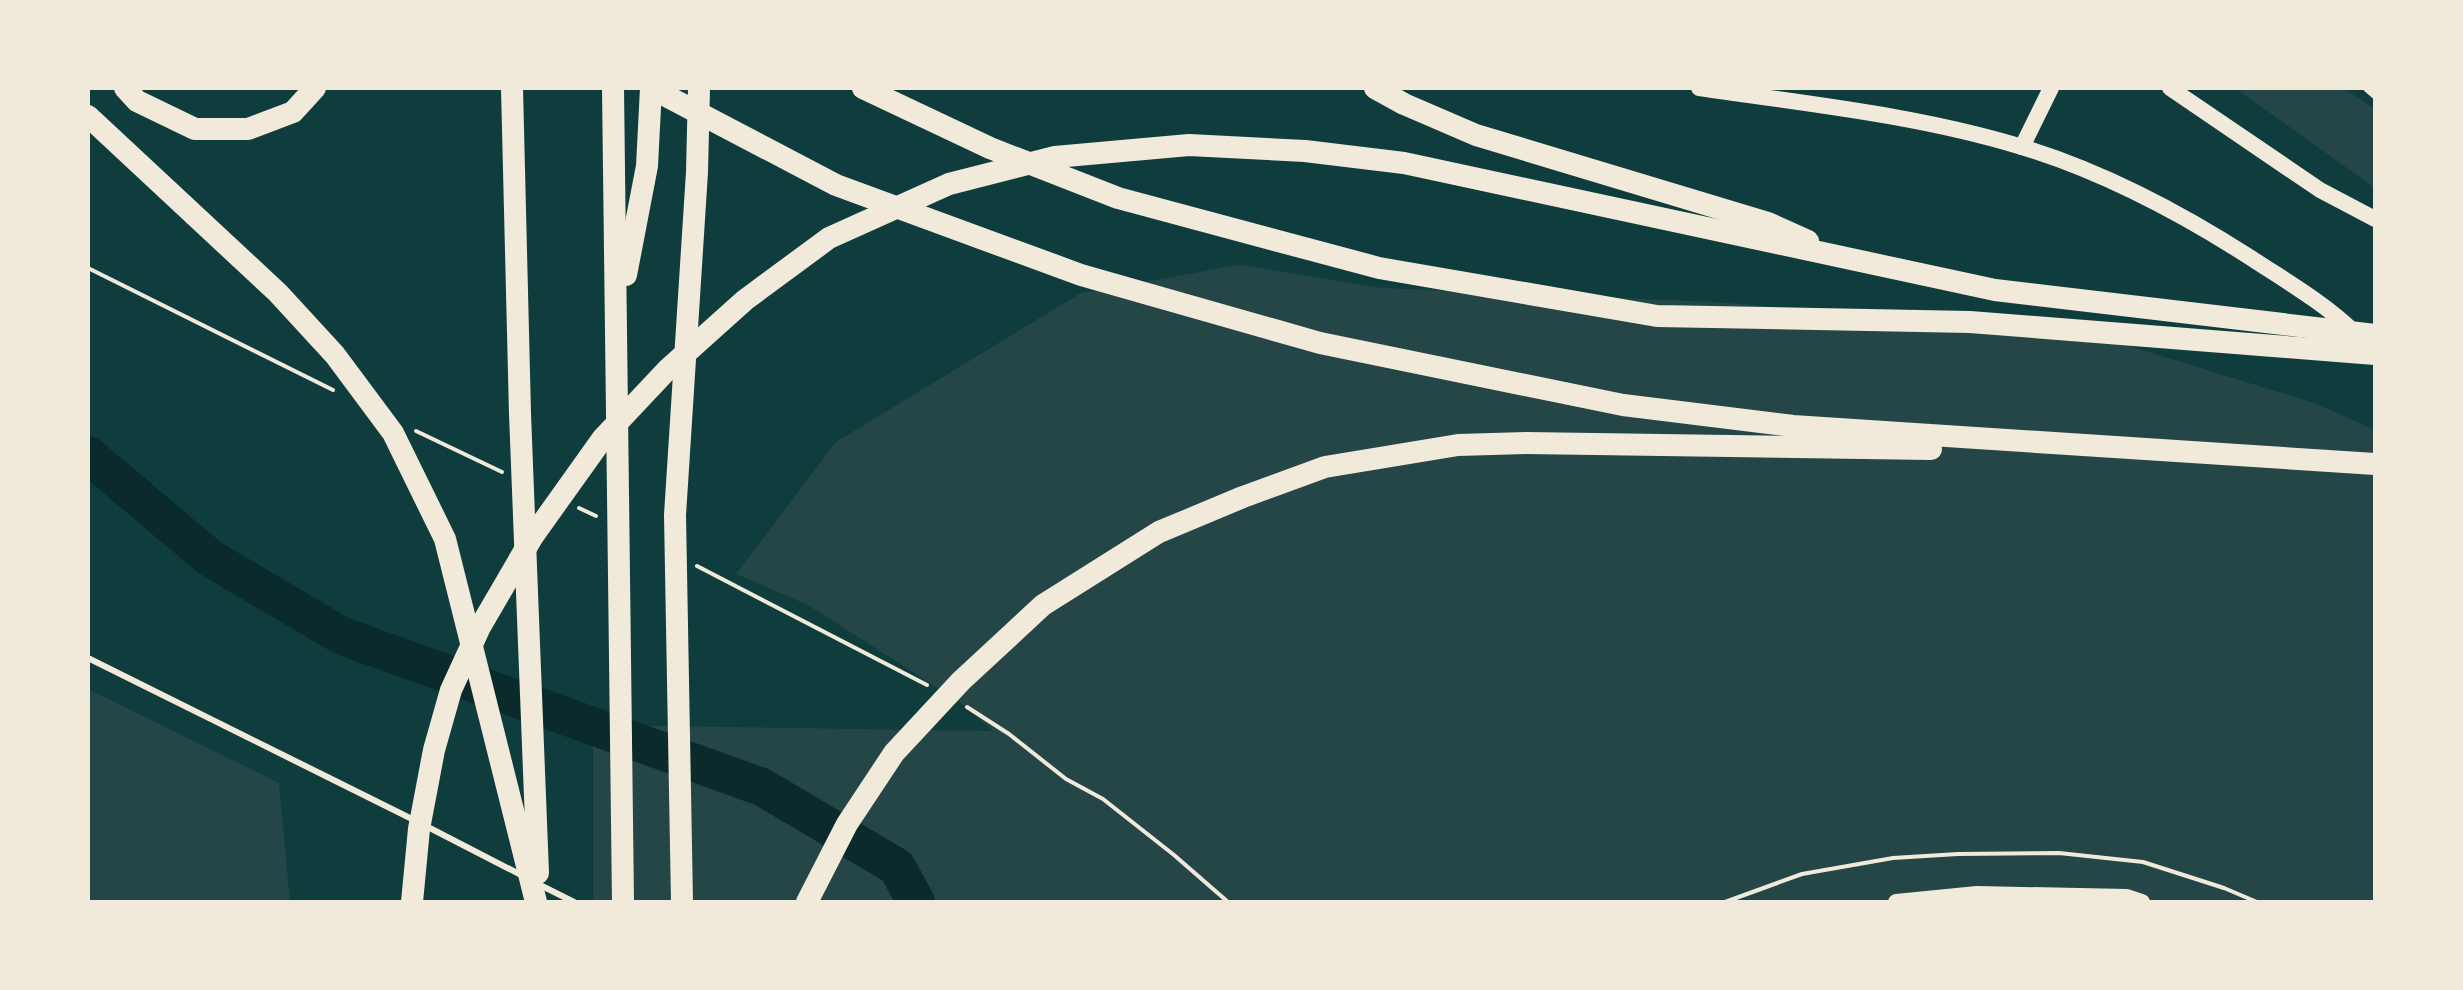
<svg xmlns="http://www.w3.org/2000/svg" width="2463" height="990" font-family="Spectral,serif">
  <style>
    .green { fill: #244646 }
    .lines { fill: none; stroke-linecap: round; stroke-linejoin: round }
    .river { stroke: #0a2a2b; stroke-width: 38 }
    .path { stroke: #f1e9da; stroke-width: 4 }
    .service { stroke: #f1e9da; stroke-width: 6 }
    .minor { stroke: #f1e9da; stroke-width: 8 }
    .secondary { stroke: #f1e9da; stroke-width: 16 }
    .motorway { stroke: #f1e9da; stroke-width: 22 }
  </style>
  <rect width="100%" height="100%" fill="#0f3d3e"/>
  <!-- green -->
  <g class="green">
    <polygon points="2235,88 2343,88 2375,109 2375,188"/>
    <polygon points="1239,265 1383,288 1715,302 2084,332 2314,403 2375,430 2375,902 593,902 593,725 993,731 958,701 808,605 736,574 836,442 1081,293"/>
    <polygon points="88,689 279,783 290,902 88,902"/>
  </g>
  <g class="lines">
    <!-- river -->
    <polyline class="river" points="88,455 210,558 342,636 762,787 897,867 916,902"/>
    <!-- path -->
    <g class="path">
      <polyline points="88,268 333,390"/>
      <polyline points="416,431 502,472"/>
      <polyline points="579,508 596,516"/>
      <polyline points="697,566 927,685"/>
      <polyline points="967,707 1009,734 1066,779 1103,799 1174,855 1228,902"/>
      <polyline points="1725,902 1802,874 1893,858 1958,854 2059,853 2143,862 2224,888 2257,902"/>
    </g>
    <!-- service -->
    <g class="service">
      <polyline points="88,658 414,820"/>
      <polyline points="424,825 525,877"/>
      <polyline points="538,884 574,902"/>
    </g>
    <!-- minor -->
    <polyline class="minor" points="2367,88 2375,95"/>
    <!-- secondary -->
    <g class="secondary">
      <path d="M1699 88C1807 104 1917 115 2022 147 2101 171 2181 213 2251 258 2286 281 2324 303 2354 332"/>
      <polyline points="2170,88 2320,190 2375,219"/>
      <polyline points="2022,147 2051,88"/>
      <polyline points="1896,902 1977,894 2127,897 2142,902"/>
    </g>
    <!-- motorway -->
    <g class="motorway">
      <polyline points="125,88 137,101 195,129 248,129 293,112 315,88"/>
      <polyline points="512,88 520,414 538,873"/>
      <polyline points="613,88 623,902"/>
      <polyline points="651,88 836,185 1081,275 1320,343 1623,405 1793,426 2375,464"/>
      <polyline points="863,88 990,148 1118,198 1379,268 1657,316 1970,322 2375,354"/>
      <polyline points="1375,88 1404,104 1476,135 1768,223 1808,241"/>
      <polyline points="88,116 278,293 335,355 393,433 445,539 536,902"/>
      <polyline points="626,275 647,166 651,88"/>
      <polyline points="412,902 419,829 434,750 451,690 480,627 533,536 603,438 667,370 745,300 829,238 949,184 1055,157 1189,145 1305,151 1404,163 1995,290 2375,335"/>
      <polyline points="682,902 675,515 697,172 699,88"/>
      <polyline points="807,902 847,824 894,753 961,681 1043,605 1159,532 1243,497 1325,467 1458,445 1526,443 1931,449"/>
    </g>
  </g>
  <!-- border -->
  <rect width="2463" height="990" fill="none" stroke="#f1e9da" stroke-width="180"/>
</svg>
